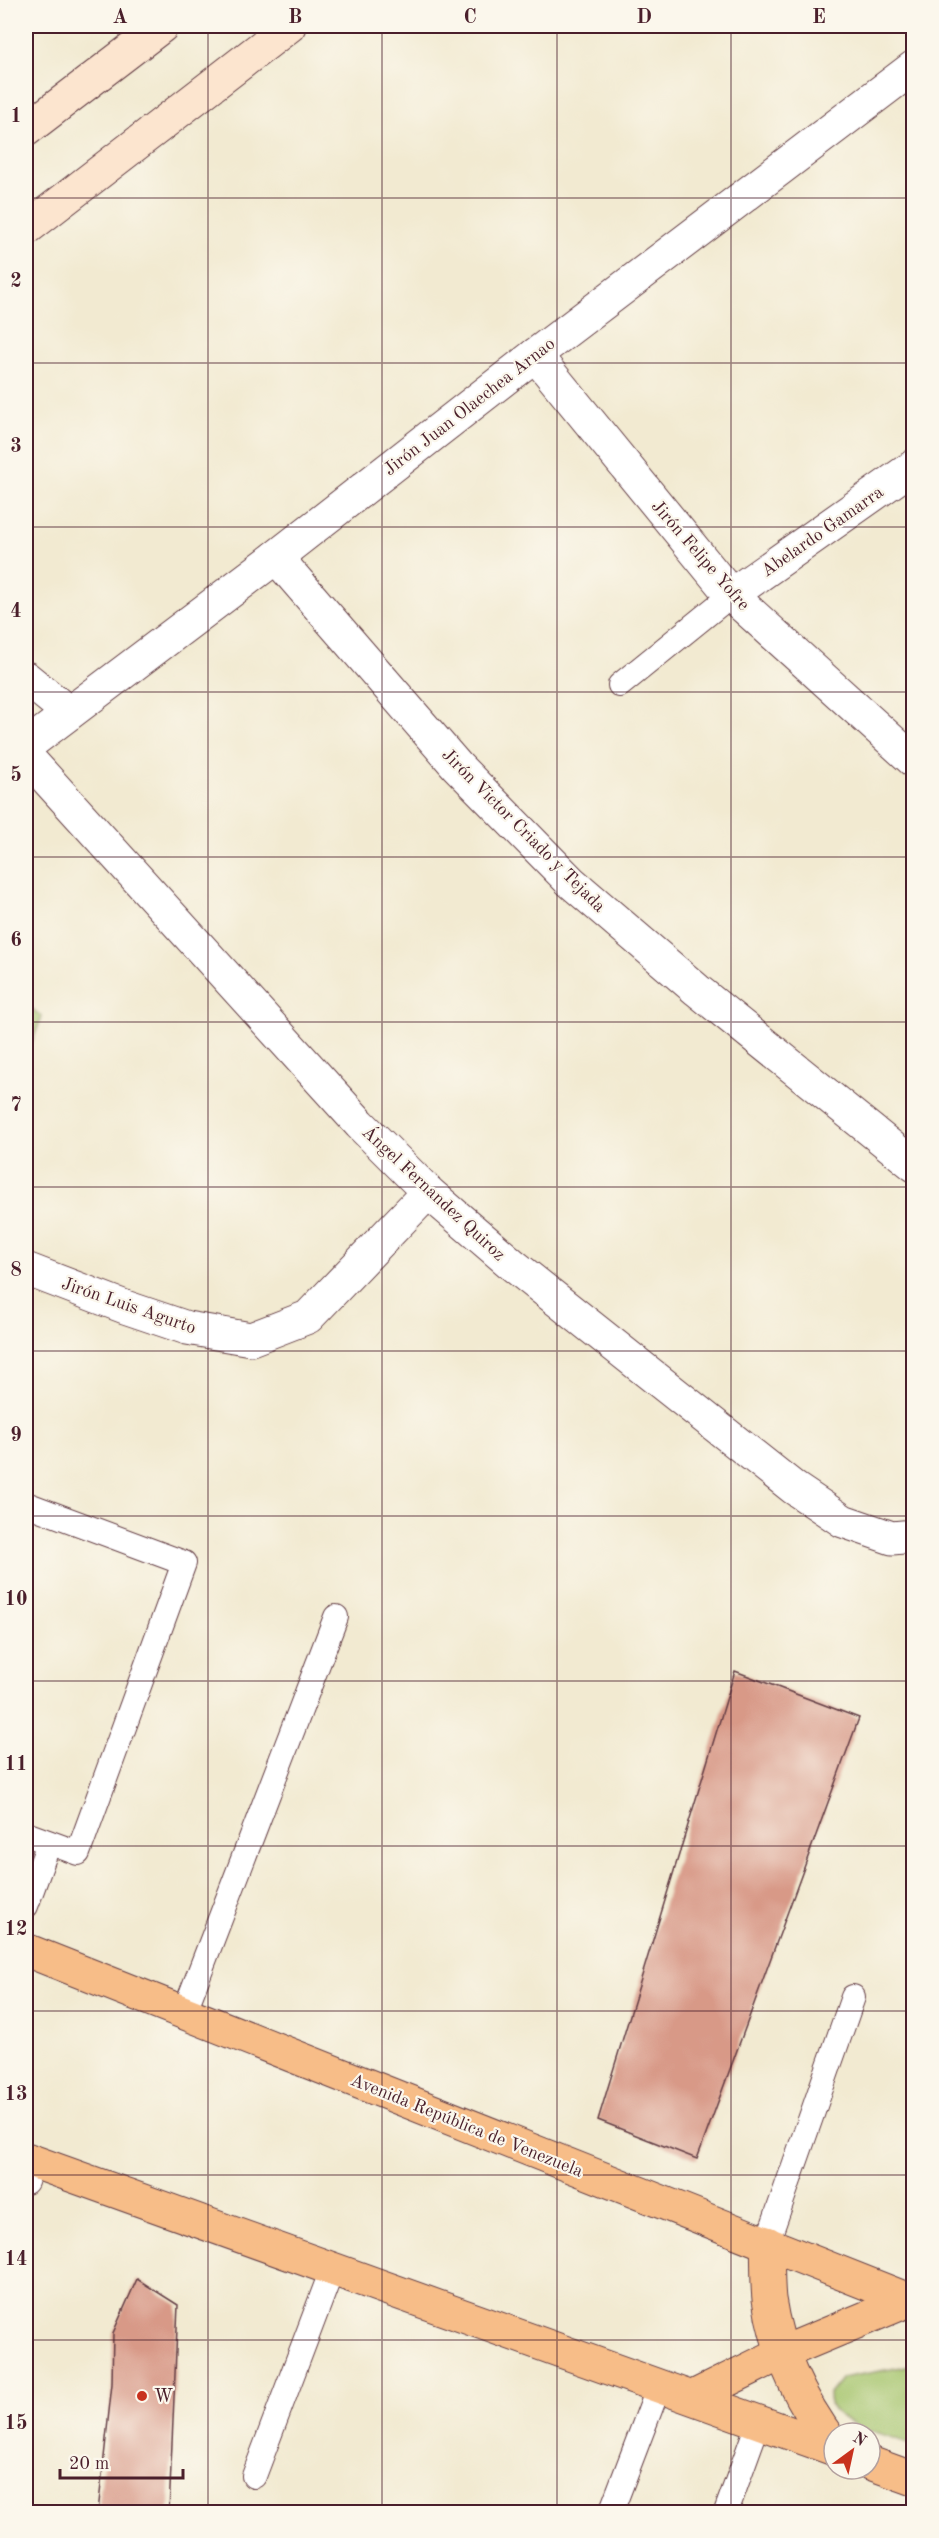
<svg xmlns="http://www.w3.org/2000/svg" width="939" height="2538" font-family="'Old Standard TT',serif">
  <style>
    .green { fill: #a6c56d; stroke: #78724c; stroke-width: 1.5 }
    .building { fill: #d89987 }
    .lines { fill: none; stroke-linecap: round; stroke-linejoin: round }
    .service-casing { stroke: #633d44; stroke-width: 26 }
    .pedestrian-casing { stroke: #633d44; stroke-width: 35 }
    .minor-casing { stroke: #633d44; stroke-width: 35 }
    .secondary-casing { stroke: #633d44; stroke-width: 35 }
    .primary-casing { stroke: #633d44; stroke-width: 35 }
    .service { stroke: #fff; stroke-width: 24 }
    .pedestrian { stroke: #fff; stroke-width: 33 }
    .minor { stroke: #fff; stroke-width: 33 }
    .secondary { stroke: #fce5cf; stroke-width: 33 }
    .primary { stroke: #f7bd88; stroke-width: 33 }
    .grid { fill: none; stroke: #4a1f2b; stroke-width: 1.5; stroke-opacity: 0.55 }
    .poi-dot { fill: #c8321e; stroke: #fbf7ec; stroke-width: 2 }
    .labels { text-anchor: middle; stroke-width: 4.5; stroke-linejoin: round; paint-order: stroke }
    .street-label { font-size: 18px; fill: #4a1f2b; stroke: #fbf7ec }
    .poi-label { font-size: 18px; fill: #4a1f2b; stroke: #fbf7ec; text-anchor: start }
    .neatline { fill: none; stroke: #4a1f2b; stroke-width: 2 }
    .grid-label { font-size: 20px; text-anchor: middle; font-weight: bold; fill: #4a1f2b }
  </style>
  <rect width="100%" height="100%" fill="#fbf7ec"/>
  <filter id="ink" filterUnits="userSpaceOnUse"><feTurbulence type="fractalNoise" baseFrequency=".0167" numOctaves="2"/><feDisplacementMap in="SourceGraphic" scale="12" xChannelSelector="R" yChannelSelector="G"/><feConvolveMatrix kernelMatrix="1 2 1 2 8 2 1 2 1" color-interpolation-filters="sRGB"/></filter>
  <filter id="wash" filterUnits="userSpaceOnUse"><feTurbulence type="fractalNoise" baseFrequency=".008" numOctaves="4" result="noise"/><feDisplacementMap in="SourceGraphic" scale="24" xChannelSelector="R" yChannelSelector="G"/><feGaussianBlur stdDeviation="1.35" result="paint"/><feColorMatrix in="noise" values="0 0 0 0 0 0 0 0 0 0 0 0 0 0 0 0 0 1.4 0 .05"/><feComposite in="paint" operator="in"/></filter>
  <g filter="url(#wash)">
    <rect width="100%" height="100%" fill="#f2ead1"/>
    <!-- green -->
    <g class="green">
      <polygon points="26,1004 42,1017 26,1057"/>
      <path d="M913 2365V2445C895 2438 846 2425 835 2412 830 2406 829 2402 829 2394L842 2378Z"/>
    </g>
    <g id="blocks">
      <!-- building -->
      <g class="building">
        <polygon points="735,1671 859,1718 697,2159 598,2120"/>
        <polygon points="137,2279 178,2305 169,2512 98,2512 112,2384 113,2333"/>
      </g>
    </g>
  </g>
  <g filter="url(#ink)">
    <use href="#blocks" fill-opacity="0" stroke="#633d44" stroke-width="1.5"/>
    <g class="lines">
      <!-- service casing -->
      <g class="service-casing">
        <g id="service">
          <polyline points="620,685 731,595"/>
          <polyline points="26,1504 184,1563 78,1853 26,1834"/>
          <polyline points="26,1906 49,1843"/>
          <polyline points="184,2013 336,1617"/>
          <polyline points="26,2182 33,2161"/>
          <polyline points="767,2243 853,1997"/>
          <polyline points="254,2476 332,2270"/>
          <polyline points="611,2512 659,2386"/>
          <polyline points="726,2512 759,2421"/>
        </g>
      </g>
      <!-- pedestrian casing -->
      <g class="pedestrian-casing">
        <polyline id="pedestrian" points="26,678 69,713"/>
      </g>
      <!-- minor casing -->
      <g class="minor-casing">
        <g id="minor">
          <polyline points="535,355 731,595 914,761"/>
          <polyline points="276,557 457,766 571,882 697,990 914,1165"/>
          <polyline points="731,595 914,466"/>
          <polyline points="26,746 276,557 535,355 914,67"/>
          <polyline points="26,756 360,1124 428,1192 513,1265 794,1488 843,1521 892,1538 914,1536"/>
          <polyline points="26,1269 125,1307 187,1328 251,1339 308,1317 428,1192"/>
        </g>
      </g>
      <!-- secondary casing -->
      <g class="secondary-casing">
        <g id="secondary">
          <polyline points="26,130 162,26"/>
          <polyline points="26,229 289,26"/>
        </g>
      </g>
      <!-- primary casing -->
      <g class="primary-casing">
        <g id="primary">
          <polyline points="26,1950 914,2302"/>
          <polyline points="26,2159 834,2449"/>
          <path d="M767 2243C768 2261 767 2281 769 2299 777 2354 801 2402 834 2446"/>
          <polyline points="693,2397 782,2353 914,2298"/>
          <polyline points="870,2463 914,2479"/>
        </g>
      </g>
      <!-- service -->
      <use href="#service" class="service"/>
      <!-- pedestrian -->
      <use href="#pedestrian" class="pedestrian"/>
      <!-- minor -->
      <use href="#minor" class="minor"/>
      <!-- secondary -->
      <use href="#secondary" class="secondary"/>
      <!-- primary -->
      <use href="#primary" class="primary"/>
    </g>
  </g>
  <!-- grid -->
  <path class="grid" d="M208 26V2512M382 26V2512M557 26V2512M731 26V2512M26 198H914M26 363H914M26 527H914M26 692H914M26 857H914M26 1022H914M26 1187H914M26 1351H914M26 1516H914M26 1681H914M26 1846H914M26 2011H914M26 2175H914M26 2340H914"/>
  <!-- markers -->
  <circle class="poi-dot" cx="142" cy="2396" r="6"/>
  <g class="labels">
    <!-- street labels -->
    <g class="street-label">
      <text transform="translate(469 406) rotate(-38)" y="6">Jirón Juan Olaechea Arnao</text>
      <text transform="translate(822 531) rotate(-35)" y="6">Abelardo Gamarra</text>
      <text transform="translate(701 555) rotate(49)" y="6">Jirón Felipe Yofre</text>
      <text transform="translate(524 830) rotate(45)" y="6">Jirón Victor Criado y Tejada</text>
      <text transform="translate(434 1193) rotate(43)" y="6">Ángel Fernandez Quiroz</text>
      <text transform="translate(129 1305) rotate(19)" y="6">Jirón Luis Agurto</text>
      <text transform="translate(467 2125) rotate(22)" y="6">Avenida República de Venezuela</text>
    </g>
    <!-- poi labels -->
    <g class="poi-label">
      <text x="154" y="2402">W</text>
    </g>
  </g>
  <!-- margin -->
  <rect width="939" height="2538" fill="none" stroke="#fbf7ec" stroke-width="66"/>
  <!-- north arrow -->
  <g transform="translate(852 2451) rotate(33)"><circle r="28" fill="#fbf7ec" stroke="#b4a19f" stroke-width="1.5"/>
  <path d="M0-4.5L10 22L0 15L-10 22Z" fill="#c8321e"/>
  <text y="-9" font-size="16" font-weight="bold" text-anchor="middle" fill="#4a1f2b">N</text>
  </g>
  <!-- scale -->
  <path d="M60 2469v9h123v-9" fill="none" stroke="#4a1f2b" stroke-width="3"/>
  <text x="69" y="2469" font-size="18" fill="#4a1f2b" stroke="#fbf7ec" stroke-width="4.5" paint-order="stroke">20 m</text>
  <rect x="33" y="33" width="873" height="2472" class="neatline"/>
  <g class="grid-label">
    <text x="120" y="23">A</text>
    <text x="295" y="23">B</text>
    <text x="470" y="23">C</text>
    <text x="644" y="23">D</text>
    <text x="819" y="23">E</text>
    <text x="16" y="122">1</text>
    <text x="16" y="287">2</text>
    <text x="16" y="452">3</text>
    <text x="16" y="617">4</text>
    <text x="16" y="781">5</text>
    <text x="16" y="946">6</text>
    <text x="16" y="1111">7</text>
    <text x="16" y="1276">8</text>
    <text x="16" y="1441">9</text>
    <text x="16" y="1605">10</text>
    <text x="16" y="1770">11</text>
    <text x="16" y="1935">12</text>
    <text x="16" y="2100">13</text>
    <text x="16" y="2265">14</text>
    <text x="16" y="2429">15</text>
  </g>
</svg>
